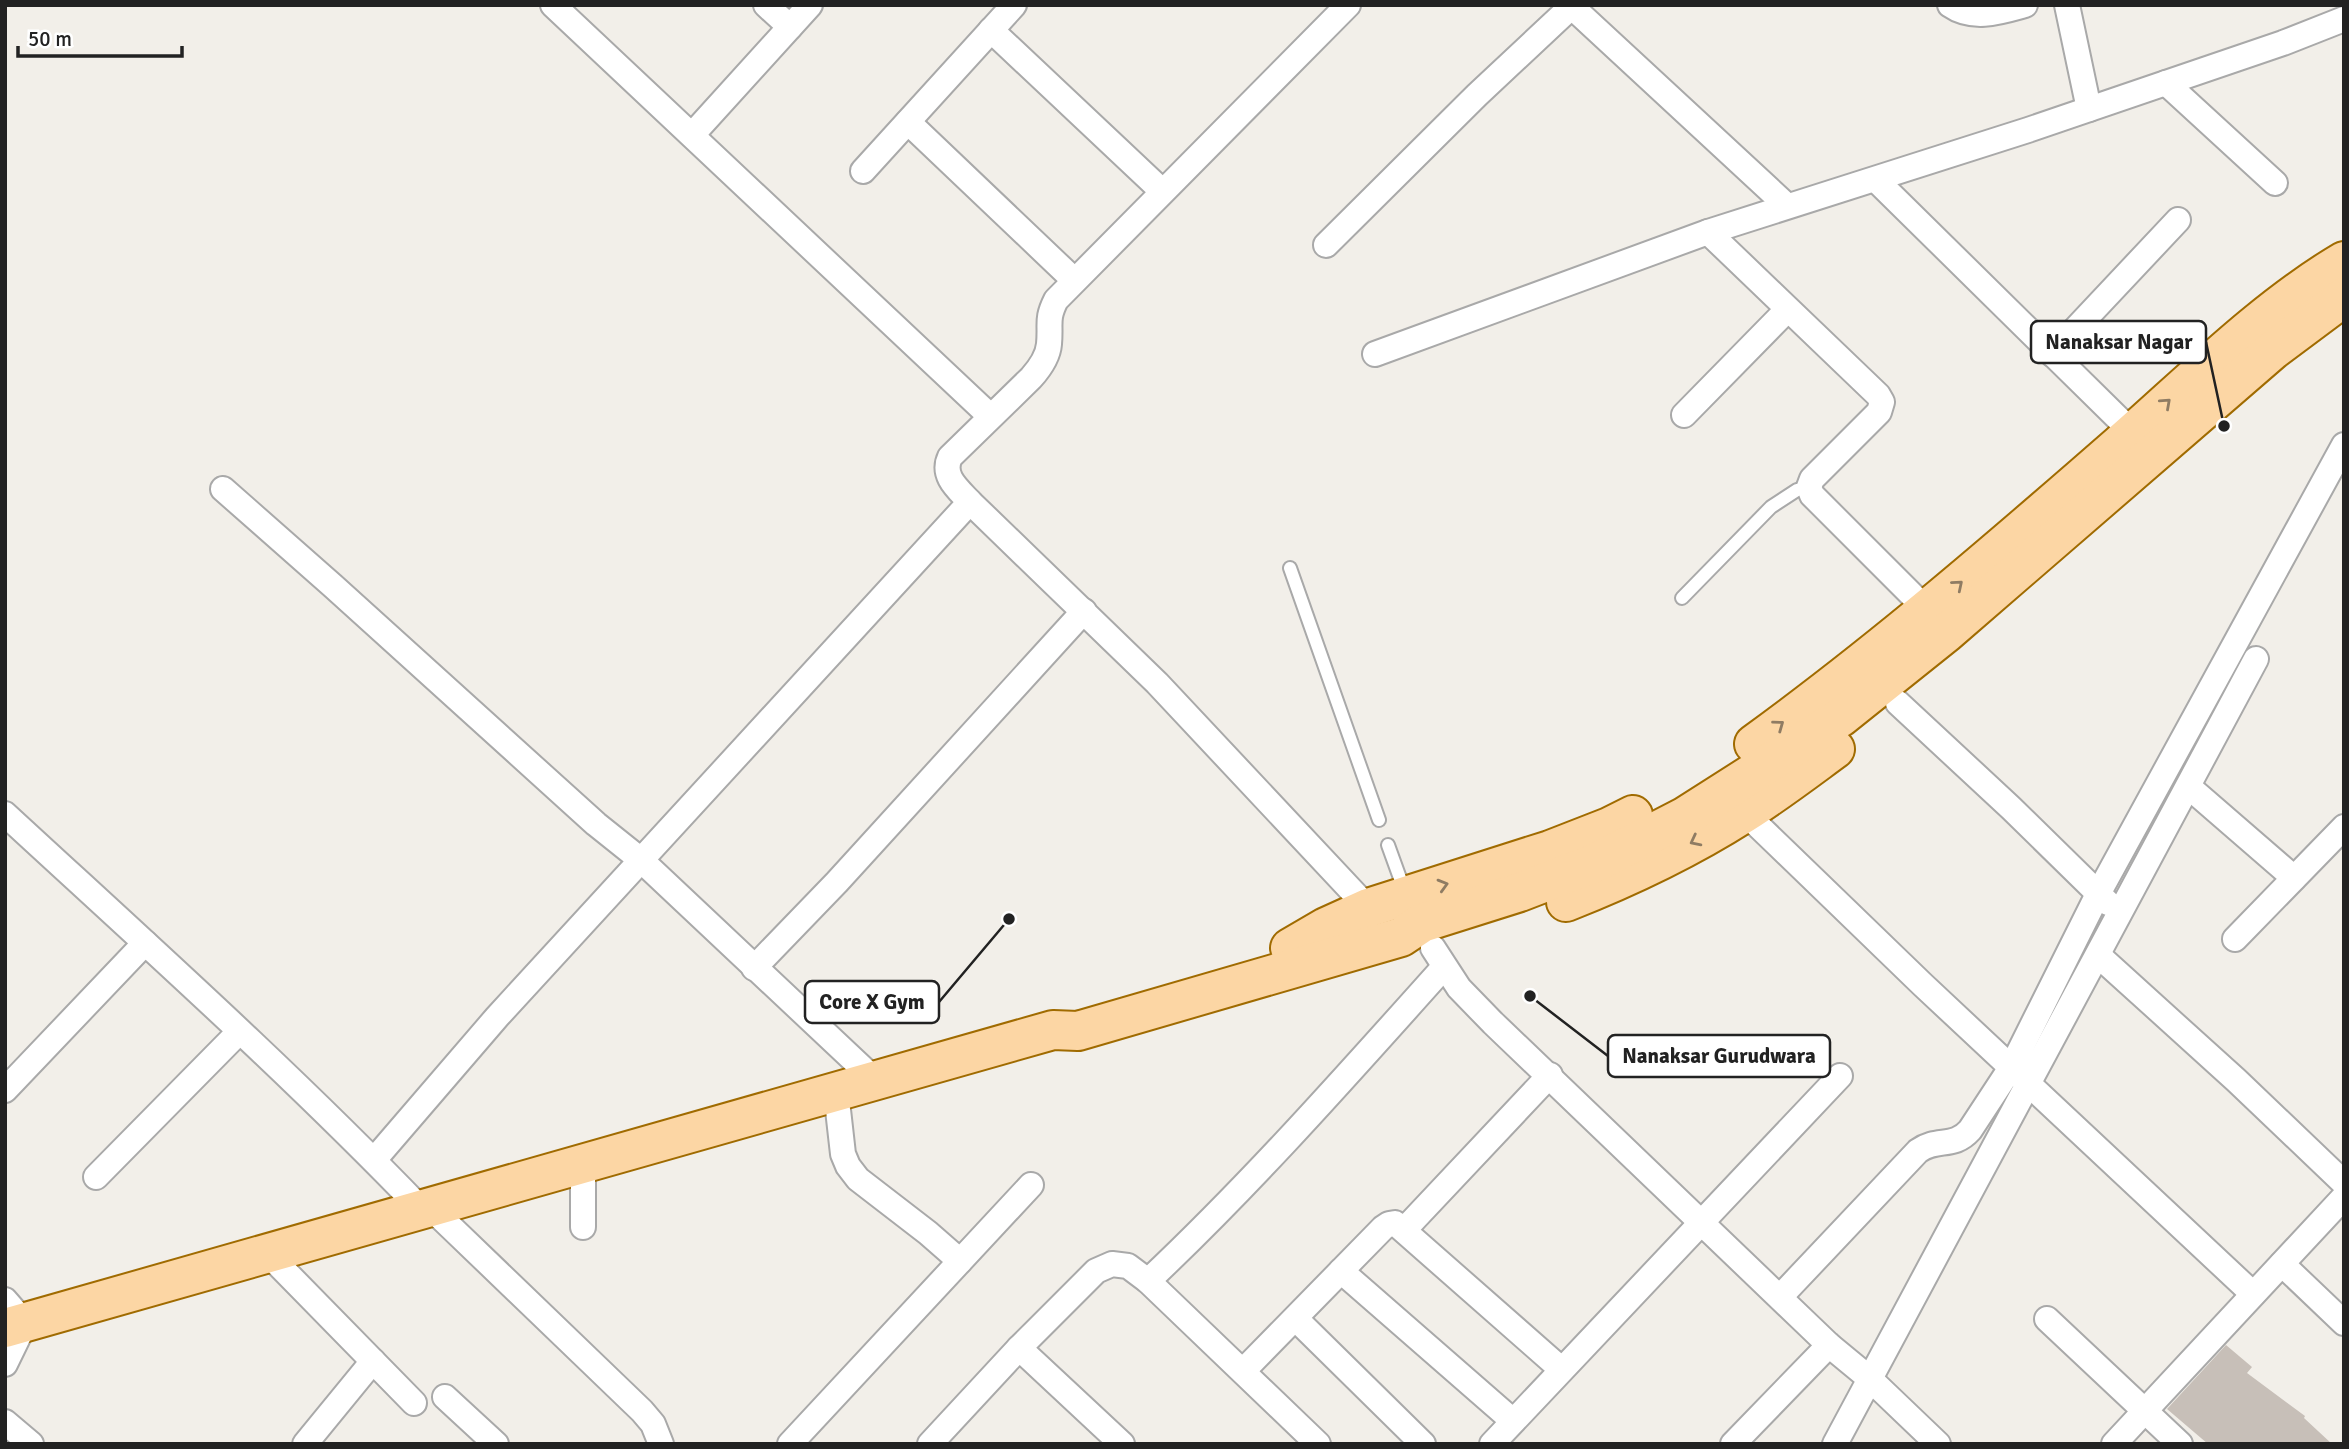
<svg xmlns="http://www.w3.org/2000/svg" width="2349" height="1449" font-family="Signika,sans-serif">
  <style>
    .building { fill: #c7bfb8 }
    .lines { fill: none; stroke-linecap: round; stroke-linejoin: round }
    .service-casing { stroke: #a9a9a9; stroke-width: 16 }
    .minor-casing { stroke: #a9a9a9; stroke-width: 28 }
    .primary-casing { stroke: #a06b00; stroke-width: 42 }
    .service { stroke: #fff; stroke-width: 12 }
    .minor { stroke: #fff; stroke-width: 24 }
    .primary { stroke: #fcd6a4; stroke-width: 38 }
    .oneway { stroke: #8f7c63 }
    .leader { fill: none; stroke: #222; stroke-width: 2.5 }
    .callout-dot { fill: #222; stroke: #fff; stroke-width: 2.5 }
    .callout { fill: #fff; stroke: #222; stroke-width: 2.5 }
    .callout-label { font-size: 21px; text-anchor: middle; font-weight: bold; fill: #222 }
  </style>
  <rect width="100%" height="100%" fill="#f2efe9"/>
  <!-- building -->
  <polygon class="building" points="2226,1345 2252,1367 2247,1373 2305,1416 2304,1418 2332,1444 2208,1444 2167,1409"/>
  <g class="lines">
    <!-- service casing -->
    <g class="service-casing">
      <g id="service">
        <polyline points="1290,568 1379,820"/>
        <polyline points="1682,598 1771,507 1797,490 1809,487"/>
        <polyline points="1388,845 1405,892"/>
      </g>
    </g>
    <!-- minor casing -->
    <g class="minor-casing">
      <g id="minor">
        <polyline points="553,5 990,416"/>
        <polyline points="766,5 790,27"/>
        <path d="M1348 5 1056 300C1046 320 1051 323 1049 344 1048 357 1040 368 1031 378L950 457C941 476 958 489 970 502L1157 683 1368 908"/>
        <polyline points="1570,5 1786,205"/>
        <path d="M1950 5C1973 21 2000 12 2025 5"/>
        <polyline points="2067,5 2089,109"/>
        <polyline points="991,30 1162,191"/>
        <polyline points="2166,83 2275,183"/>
        <polyline points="908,122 1074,280"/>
        <polyline points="692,135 810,5"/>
        <polyline points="863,171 1014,5"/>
        <polyline points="1876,180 2133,433"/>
        <polyline points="1708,232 1878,395 1882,402 1879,412 1812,479 1809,487 1812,495 1927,610"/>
        <polyline points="1326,245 1477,95 1571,7"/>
        <polyline points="1375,354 1708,232 2028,130 2283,43 2344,19"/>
        <polyline points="2052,354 2178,220"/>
        <polyline points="1684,415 1787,310"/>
        <polyline points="223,489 333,586 596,824 641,860 876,1081"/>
        <polyline points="1898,703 2011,808 2108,903"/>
        <polyline points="2189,787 2294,878"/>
        <polyline points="1745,813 1923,985 2253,1294"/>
        <path d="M5 814C146 944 289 1072 422 1210"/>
        <polyline points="2235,939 2344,827"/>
        <polyline points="1433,948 1459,988 1493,1023 1829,1345 1869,1378 1938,1444"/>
        <polyline points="2099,956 2236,1080 2344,1183"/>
        <polyline points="754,968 837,882 1084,611"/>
        <polyline points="5,1090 145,943"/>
        <polyline points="836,1092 843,1154 848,1166 858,1179 928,1233 960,1261"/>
        <polyline points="374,1160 497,1017 970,502"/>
        <polyline points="583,1165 583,1227"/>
        <polyline points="96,1177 239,1032"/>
        <polyline points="432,1209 642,1411 653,1424 661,1444"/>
        <polyline points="1404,1230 1550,1075"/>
        <polyline points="269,1255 414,1403"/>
        <polyline points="2282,1264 2344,1323"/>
        <polyline points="1341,1271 1513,1421"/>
        <path d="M1148 1281C1253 1182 1348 1074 1444 967"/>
        <path d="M1780 1297 1918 1151C1938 1137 1953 1149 1970 1130L2012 1066 2098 894 2344 445"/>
        <polyline points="5,1300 25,1323 5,1364"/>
        <polyline points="1296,1319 1423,1444"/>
        <polyline points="2047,1319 2180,1444"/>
        <polyline points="1019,1348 1122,1444"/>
        <polyline points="1243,1371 1383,1228 1389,1224 1395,1223 1561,1369"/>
        <polyline points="445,1397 496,1444"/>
        <polyline points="5,1422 31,1444"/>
        <polyline points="305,1444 373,1361"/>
        <polyline points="790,1444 1031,1185"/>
        <polyline points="930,1444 1019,1348 1096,1271 1112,1264 1128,1266 1148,1281 1318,1444"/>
        <polyline points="1492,1444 1840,1076"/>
        <polyline points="1733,1444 1829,1345"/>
        <polyline points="1835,1444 2256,659"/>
        <polyline points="2114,1444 2344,1197"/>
      </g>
    </g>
    <!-- primary casing -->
    <g class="primary-casing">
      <g id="primary">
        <path d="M1754 744C1882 651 2000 549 2119 445 2190 383 2263 309 2344 261"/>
        <path d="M1566 902C1627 878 1688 849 1743 814 1775 794 1805 771 1835 749"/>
        <polyline points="1290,948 1326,927 1368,908 1550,850 1609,827 1633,815"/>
        <polyline points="5,1328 1053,1030 1078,1031 1401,937 1422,923 1520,892 1595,863 1684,817 1841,717 1946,633 2273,350 2344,297"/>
      </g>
    </g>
    <!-- service -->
    <use href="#service" class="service"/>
    <!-- minor -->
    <use href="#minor" class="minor"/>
    <!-- primary -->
    <use href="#primary" class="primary"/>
  </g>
  <!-- one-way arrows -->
  <defs><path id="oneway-chevron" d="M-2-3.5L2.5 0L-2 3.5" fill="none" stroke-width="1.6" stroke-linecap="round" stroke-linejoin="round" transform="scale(1.75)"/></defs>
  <g class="oneway">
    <use href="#oneway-chevron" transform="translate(2166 403) rotate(-42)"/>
    <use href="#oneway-chevron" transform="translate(1958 585) rotate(-40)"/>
    <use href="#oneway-chevron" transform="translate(1779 725) rotate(-36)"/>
    <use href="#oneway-chevron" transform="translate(1695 841) rotate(153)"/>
    <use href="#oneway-chevron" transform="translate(1443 885) rotate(-16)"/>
  </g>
  <!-- callouts -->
  <path class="leader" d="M2224 426L2206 342M1009 919L939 1002M1530 996L1608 1056"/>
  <g class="callout-dot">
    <circle cx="2224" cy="426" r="7"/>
    <circle cx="1009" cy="919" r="7"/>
    <circle cx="1530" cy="996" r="7"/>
  </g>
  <g class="callout">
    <rect x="2031" y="321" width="175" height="42" rx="7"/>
    <rect x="805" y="981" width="134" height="42" rx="7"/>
    <rect x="1608" y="1035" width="222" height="42" rx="7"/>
  </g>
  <g class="callout-label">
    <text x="2119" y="349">Nanaksar Nagar</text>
    <text x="872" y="1009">Core X Gym</text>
    <text x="1719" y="1063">Nanaksar Gurudwara</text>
  </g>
  <!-- border -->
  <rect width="2349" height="1449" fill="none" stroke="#222222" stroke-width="14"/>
  <!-- scale -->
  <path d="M18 46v10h164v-10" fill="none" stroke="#222222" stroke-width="3.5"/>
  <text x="28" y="46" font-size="21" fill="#222222" stroke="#ffffff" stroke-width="5" paint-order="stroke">50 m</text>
</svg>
